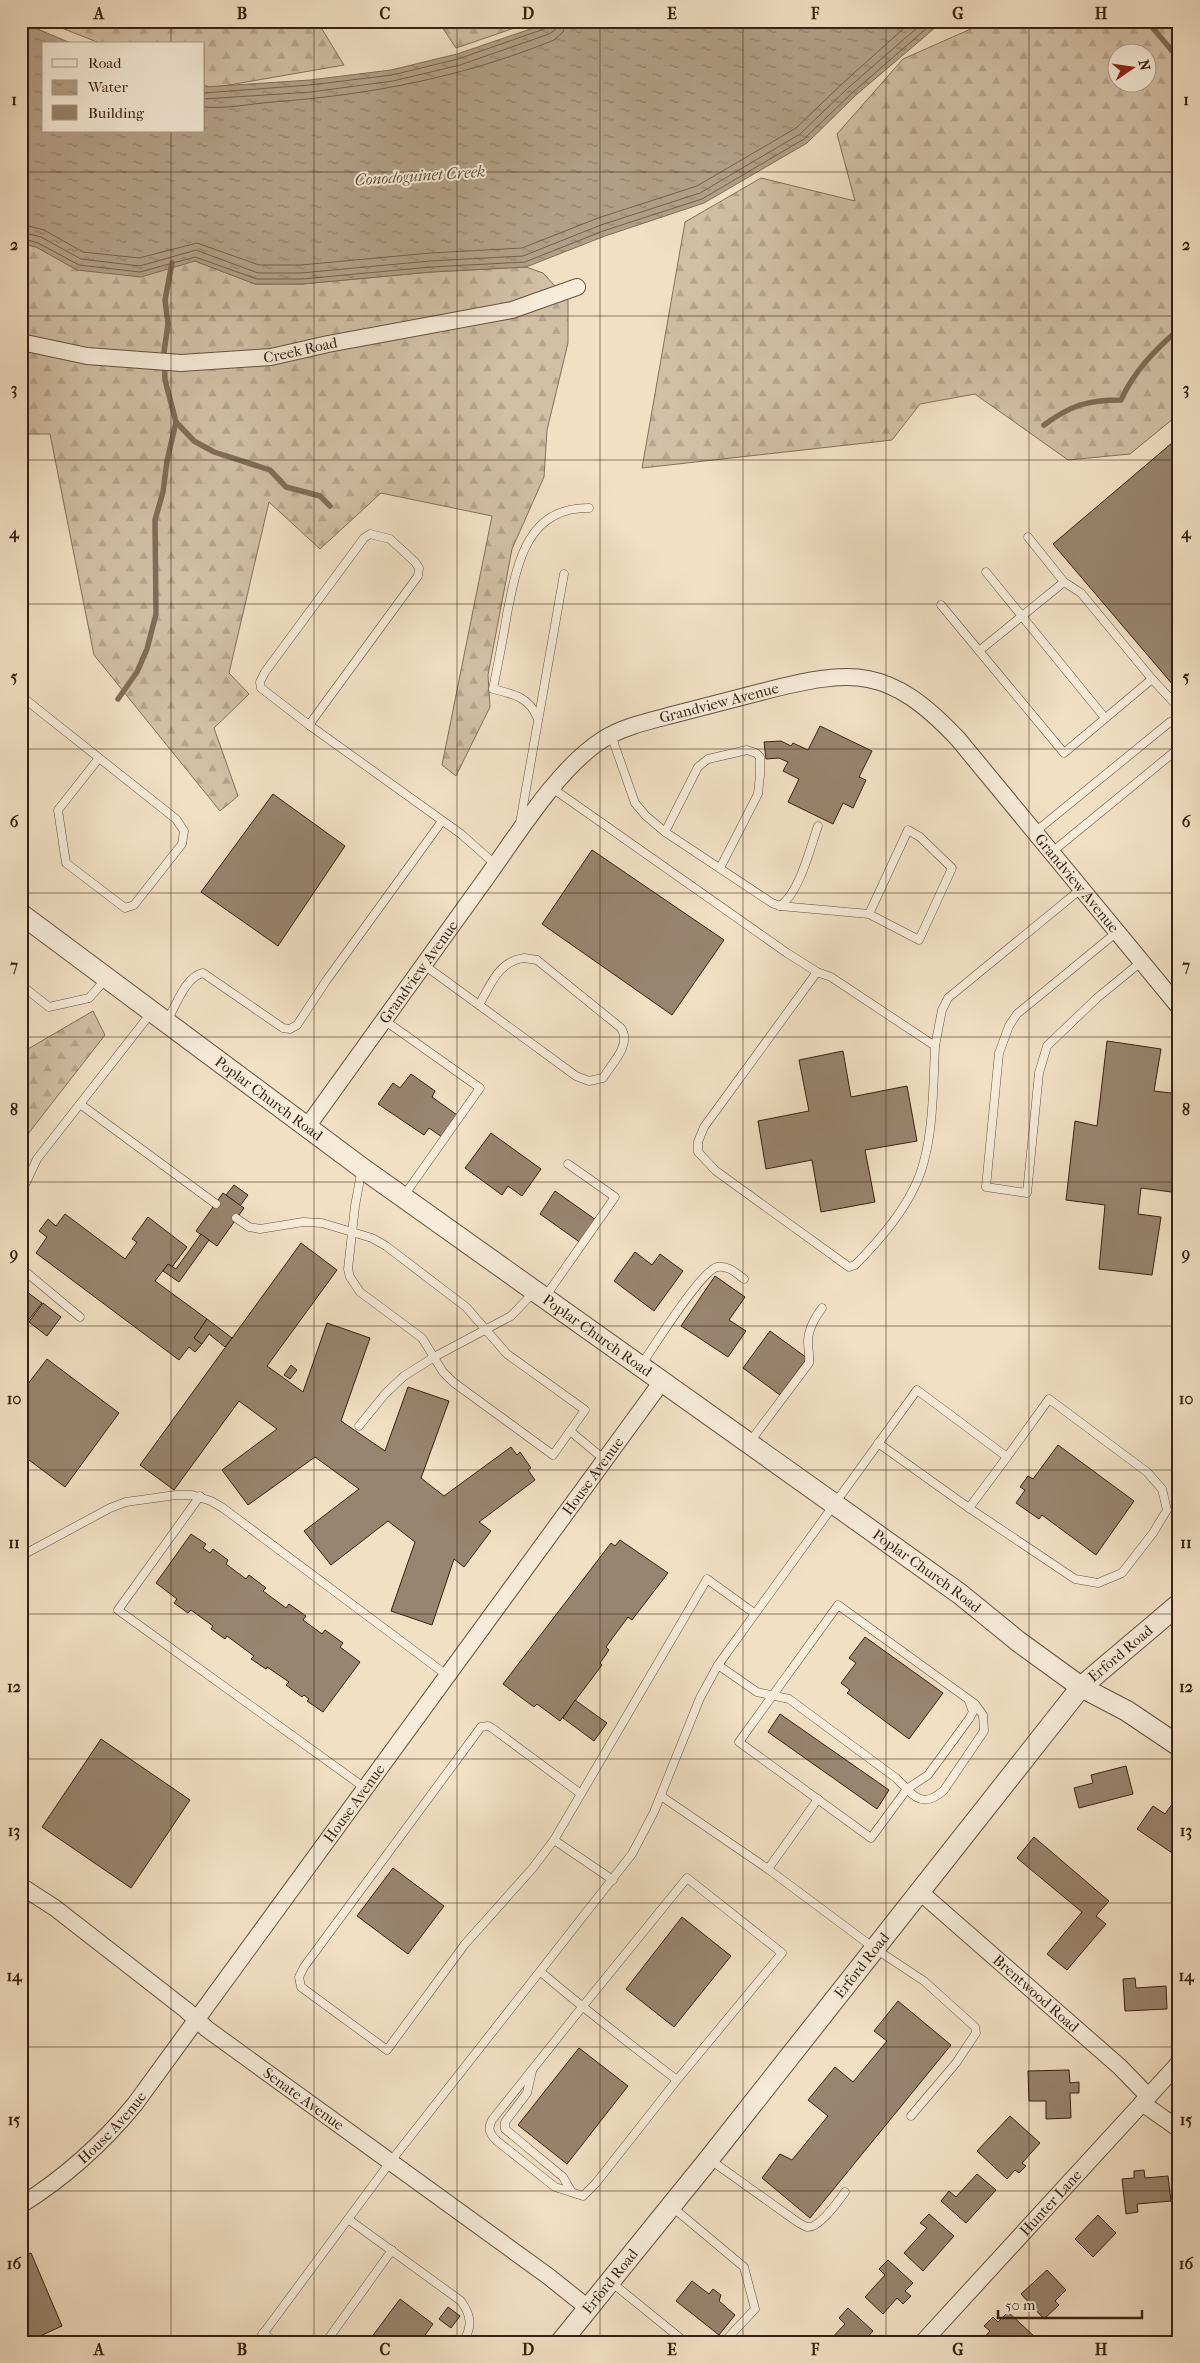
<svg xmlns="http://www.w3.org/2000/svg" width="1200" height="2363" font-family="'IM FELL French Canon',serif">
  <style>
    .forest { fill: url(#forest-firs); stroke: #85705c; fill-rule: evenodd }
    .water { fill: url(#water-ripples); stroke: #826c58 }
    .lines { fill: none; stroke-linecap: round; stroke-linejoin: round }
    .shore { stroke: #76604c; stroke-width: 1 }
    .stream { stroke: #826c58; stroke-width: 5.5 }
    .building { fill: #99846f; stroke: #382011 }
    .service-casing { stroke: #66503e; stroke-width: 9 }
    .minor-casing { stroke: #66503e; stroke-width: 18 }
    .tertiary-casing { stroke: #66503e; stroke-width: 22 }
    .service { stroke: #f7ebd9; stroke-width: 8 }
    .minor { stroke: #f7ebd9; stroke-width: 16 }
    .tertiary { stroke: #f7ebd9; stroke-width: 20 }
    .grid { fill: none; stroke: #382011; stroke-width: 1; stroke-opacity: 0.55 }
    .labels { text-anchor: middle; stroke-width: 4; stroke-linejoin: round; paint-order: stroke }
    .street-label { font-size: 15px; fill: #382011; stroke: #f7ebd9 }
    .water-label { font-size: 16px; font-style: italic; fill: #634c3b; stroke: #f7ebd9 }
    .neatline { fill: none; stroke: #382011; stroke-width: 2 }
    .grid-label { font-size: 16px; text-anchor: middle; font-weight: bold; fill: #382011 }
  </style>
  <defs>
    <pattern id="forest-firs" width="22" height="20" patternUnits="userSpaceOnUse" patternTransform="scale(1.25)"><rect width="22" height="20" fill="#d2bfa6"/><path d="M5 1l3.5 6h-7zM16 11l3.5 6h-7z" fill="#b5a48e"/></pattern>
    <pattern id="water-ripples" width="26" height="14" patternUnits="userSpaceOnUse" patternTransform="scale(1.25)"><rect width="26" height="14" fill="#b39f88"/><path d="M2 4q2-2 4 0t4 0M15 11q2-2 4 0t4 0" fill="none" stroke="#93816e"/></pattern>
  </defs>
  <rect width="100%" height="100%" fill="#f2e0c5"/>
  <filter id="stains"><feTurbulence type="fractalNoise" baseFrequency=".004" numOctaves="4"/><feColorMatrix values="0 0 0 0 .2 0 0 0 0 .09 0 0 0 0 .02 0 0 0 .5 -.17"/></filter>
  <radialGradient id="worn" r=".72"><stop offset=".6" stop-color="#630" stop-opacity="0"/><stop offset="1" stop-color="#630" stop-opacity=".3"/></radialGradient>
  <!-- forest -->
  <g class="forest">
    <polygon points="44,21 317,21 344,65 212,88 204,85 204,44 102,44"/>
    <polygon points="438,21 535,21 456,48"/>
    <path d="M978 21H1179V414L1130 454 1068 460 975 394 920 404 892 440 642 468 685 222 761 178 855 201 837 134 903 59 973 28ZM1118 52H1148V82H1118Z"/>
    <polygon points="21,243 36,247 195,261 255,284 302,284 431,272 526,267 543,273 568,300 568,343 547,430 544,477 512,549 488,675 490,707 456,776 442,765 492,516 381,493 320,549 269,502 229,673 249,694 214,728 238,796 220,811 94,655 50,434 21,434"/>
    <polygon points="93,1011 105,1035 21,1143 21,1053"/>
  </g>
  <!-- water -->
  <polygon class="water" points="554,21 943,21 856,95 807,143 704,203 605,236 526,267 431,272 302,284 255,284 195,261 141,277 77,270 36,247 21,243 21,22 73,44 44,44 44,131 204,131 204,87 310,80 391,70 457,54"/>
  <g class="lines">
    <!-- shore -->
    <g class="shore">
      <polyline points="204,93 310,85 392,75 458,59 547,28 551,21"/>
      <polyline points="204,99 311,92 393,81 460,65 549,34 555,30 558,21"/>
      <path d="M204 107C225 109 250 104 272 102 369 95 464 77 554 40L563 32 565 21"/>
      <polyline points="21,224 44,230 83,252 139,258 197,243 259,265 301,265 430,253 522,248 598,218 697,186 796,128 844,82 912,21"/>
      <polyline points="21,232 41,237 81,259 140,266 196,250 258,273 301,273 430,261 523,256 601,225 700,193 800,134 849,87 925,21"/>
      <polyline points="21,238 38,243 79,265 140,272 195,257 257,279 302,279 431,267 525,262 603,231 702,199 804,139 853,92 935,21"/>
    </g>
    <!-- stream -->
    <g class="stream">
      <polyline points="1147,21 1179,59"/>
      <polyline points="176,422 194,441 214,452 270,470 286,487 320,496 330,506"/>
      <path d="M1044 425C1071 405 1088 400 1121 400 1134 371 1155 350 1179 329"/>
      <polyline points="118,699 137,672 147,649 156,614 155,520 163,492 167,461 176,422 165,380 164,352 168,324 165,300 172,263"/>
    </g>
  </g>
  <!-- building -->
  <g class="building">
    <polygon points="1179,437 1179,692 1053,544"/>
    <polygon points="820,726 872,751 859,777 866,780 853,808 843,803 833,824 788,802 799,779 783,771 788,762 779,758 766,759 764,742 781,741 791,746 793,743 808,750"/>
    <polygon points="273,794 345,846 278,946 201,892"/>
    <polygon points="592,850 724,940 672,1015 542,924"/>
    <polygon points="1107,1041 1161,1049 1154,1091 1179,1094 1179,1193 1141,1188 1138,1214 1161,1217 1152,1275 1099,1269 1105,1205 1066,1200 1075,1121 1097,1126"/>
    <polygon points="843,1051 851,1097 907,1086 917,1141 865,1150 875,1202 821,1212 812,1160 766,1169 758,1121 809,1111 799,1060"/>
    <polygon points="411,1074 435,1091 432,1097 457,1115 442,1137 429,1128 424,1135 378,1104 393,1083 400,1088"/>
    <polygon points="491,1133 541,1169 522,1196 508,1186 502,1195 465,1168"/>
    <polygon points="234,1185 248,1195 240,1206 226,1195"/>
    <polygon points="555,1191 596,1220 581,1243 540,1214"/>
    <polygon points="223,1193 244,1208 217,1246 196,1231"/>
    <polygon points="65,1214 125,1259 137,1242 132,1239 148,1217 187,1247 172,1267 168,1264 155,1281 207,1319 194,1338 202,1344 195,1352 189,1347 179,1360 36,1253 47,1237 39,1231 48,1219 56,1226"/>
    <polygon points="201,1234 209,1240 179,1282 163,1271 168,1264 176,1269"/>
    <polygon points="301,1243 337,1270 267,1366 303,1392 327,1323 370,1338 341,1421 385,1451 408,1387 449,1401 421,1478 444,1496 511,1447 517,1455 520,1452 531,1468 528,1470 535,1480 479,1522 491,1531 464,1567 454,1559 432,1625 391,1611 415,1542 388,1521 331,1565 304,1531 359,1489 315,1457 248,1505 222,1470 277,1429 239,1401 174,1490 140,1465"/>
    <polygon points="635,1252 652,1265 660,1254 683,1271 654,1311 614,1281"/>
    <polygon points="715,1276 745,1297 729,1320 746,1331 728,1357 681,1326"/>
    <polygon points="23,1289 42,1303 27,1322 21,1317"/>
    <polygon points="43,1303 61,1317 47,1336 29,1322"/>
    <polygon points="207,1319 232,1338 225,1347 209,1334 202,1344 194,1338"/>
    <polygon points="770,1331 807,1358 780,1395 743,1368"/>
    <polygon points="47,1359 119,1413 65,1487 21,1454 21,1393"/>
    <polygon points="291,1365 297,1370 290,1379 284,1375"/>
    <polygon points="1058,1445 1134,1501 1096,1555 1042,1515 1039,1519 1016,1503 1025,1490 1020,1487 1028,1476 1033,1479"/>
    <polygon points="191,1534 206,1544 203,1548 210,1553 213,1549 228,1560 226,1564 246,1579 249,1575 266,1588 263,1591 286,1608 289,1604 306,1616 303,1620 322,1634 325,1630 343,1643 340,1647 360,1662 323,1712 307,1701 309,1699 304,1695 302,1697 286,1685 289,1682 267,1667 266,1669 251,1659 254,1656 227,1636 225,1639 211,1629 213,1626 191,1610 188,1613 174,1603 177,1599 156,1583"/>
    <polygon points="620,1540 668,1573 632,1620 628,1617 606,1647 609,1650 600,1663 602,1665 560,1721 537,1704 534,1707 503,1684 611,1543 615,1546"/>
    <polygon points="865,1637 943,1693 909,1739 847,1693 850,1690 841,1683 856,1663 849,1658"/>
    <polygon points="575,1700 607,1723 594,1741 563,1718"/>
    <polygon points="780,1714 889,1790 877,1809 768,1732"/>
    <polygon points="101,1739 190,1800 131,1888 42,1827"/>
    <polygon points="1126,1766 1133,1794 1079,1808 1074,1788 1093,1783 1091,1775"/>
    <polygon points="1173,1803 1179,1807 1178,1857 1137,1829 1153,1806 1165,1814"/>
    <polygon points="1034,1837 1109,1901 1096,1916 1106,1924 1067,1970 1047,1954 1082,1912 1017,1858"/>
    <polygon points="393,1868 444,1906 408,1954 357,1916"/>
    <polygon points="682,1917 731,1956 674,2027 626,1989"/>
    <polygon points="1135,1978 1136,1988 1166,1986 1167,2009 1125,2011 1123,1979"/>
    <polygon points="898,2001 951,2045 810,2218 762,2178 780,2154 792,2160 828,2116 808,2100 835,2067 853,2082 887,2041 874,2031"/>
    <polygon points="579,2048 628,2086 567,2164 518,2125"/>
    <polygon points="1069,2070 1070,2083 1079,2082 1079,2093 1070,2093 1071,2118 1046,2119 1046,2101 1029,2101 1028,2071"/>
    <polygon points="1010,2116 1040,2143 1022,2163 1026,2166 1019,2173 1015,2170 1007,2179 977,2151"/>
    <polygon points="1144,2170 1145,2178 1168,2176 1171,2201 1137,2204 1138,2212 1126,2214 1122,2179 1134,2178 1134,2171"/>
    <polygon points="977,2174 996,2190 966,2223 941,2201 949,2191 956,2197"/>
    <polygon points="929,2214 954,2236 923,2271 904,2253 927,2228 920,2223"/>
    <polygon points="1098,2215 1116,2233 1093,2257 1075,2239"/>
    <polygon points="31,2253 62,2326 27,2342 21,2342 21,2257"/>
    <polygon points="888,2260 913,2283 905,2291 911,2296 903,2304 897,2298 883,2314 865,2297 885,2275 879,2269"/>
    <polygon points="1047,2270 1066,2290 1055,2301 1059,2305 1044,2319 1021,2294"/>
    <polygon points="692,2281 709,2294 713,2289 721,2295 719,2301 735,2315 719,2335 676,2301"/>
    <polygon points="400,2299 433,2324 420,2342 368,2342"/>
    <polygon points="448,2307 460,2316 451,2328 439,2319"/>
    <polygon points="848,2308 873,2331 863,2342 828,2342 845,2324 839,2318"/>
    <polygon points="1008,2312 1035,2337 1031,2342 980,2342 990,2331 984,2326 993,2317 998,2322"/>
  </g>
  <g class="lines">
    <!-- service casing -->
    <g class="service-casing">
      <g id="service">
        <polygon points="370,534 390,539 415,562 419,568 418,576 309,725 261,688 260,682 265,672 364,538"/>
        <polyline points="1028,537 1064,582 1081,593 1152,679 1179,708"/>
        <polyline points="986,572 1105,718"/>
        <polyline points="941,605 1064,753 1152,679"/>
        <polyline points="979,651 1064,582"/>
        <polyline points="21,696 176,819 184,831 182,844 134,905 125,908 66,863 58,810 99,758"/>
        <path d="M537 717C529 697 513 694 493 689 498 664 503 639 507 614 517 565 526 507 589 508"/>
        <polyline points="309,725 461,834 496,865"/>
        <path d="M611 735 635 803 646 816 665 832 772 903 780 906C800 892 810 848 818 826"/>
        <path d="M552 788 787 953 817 972 831 977 935 1046C933 1089 934 1147 915 1186 901 1216 878 1242 855 1265L849 1267 716 1171 698 1152V1142L704 1127 817 972"/>
        <polyline points="520,823 564,574"/>
        <polyline points="665,832 698,767 708,759 747,750 756,753 760,757 760,775 758,794 720,868"/>
        <polyline points="1035,832 1170,722 1179,722"/>
        <polyline points="1052,852 1179,748"/>
        <polyline points="780,906 869,914 919,940 952,868 920,837 908,830 869,914"/>
        <polyline points="1117,932 1017,1014 1009,1026 999,1053 986,1187 1027,1193 1039,1073 1047,1046 1097,998 1141,962"/>
        <path d="M524 958 537 960 621 1028C632 1045 612 1063 603 1078L589 1081 576 1076 479 1005C491 984 499 961 524 958Z"/>
        <polyline points="424,965 479,1005"/>
        <polyline points="21,985 49,1007 89,998 106,979"/>
        <polyline points="384,1020 480,1088 403,1197"/>
        <path d="M167 1021C176 1006 185 977 203 973L283 1028 290 1029 297 1025 326 981 442 821"/>
        <polyline points="935,1046 942,1010 948,998 1081,889"/>
        <polyline points="80,1104 216,1204"/>
        <polyline points="21,1193 37,1159 151,1013"/>
        <polyline points="236,1218 249,1227 260,1229 303,1222 322,1223 372,1238 386,1246 466,1307 507,1354 585,1410 553,1455 453,1382 443,1372 422,1338 360,1292 350,1277 348,1269 355,1206 362,1168"/>
        <polyline points="21,1268 80,1317"/>
        <polyline points="545,1297 615,1197 568,1164"/>
        <path d="M641 1365C654 1347 700 1272 717 1267 728 1265 736 1273 744 1279"/>
        <polyline points="359,1426 385,1394 404,1376 436,1356 511,1316 534,1292"/>
        <polyline points="570,1431 605,1460"/>
        <path d="M749 1443 809 1363C810 1355 808 1350 808 1342 808 1329 815 1318 822 1308"/>
        <polyline points="200,1496 118,1610 365,1788"/>
        <polyline points="969,1508 1007,1457"/>
        <polyline points="21,1556 110,1508 126,1502 176,1495 192,1495 211,1501 223,1508 448,1676"/>
        <path d="M838 1605 975 1704 983 1715 984 1731 944 1790C930 1803 919 1803 907 1789L871 1838 739 1742Z"/>
        <polyline points="718,1665 757,1692 789,1699 896,1778 907,1789 928,1775 969,1719 973,1712 969,1701"/>
        <polyline points="581,1794 492,1728 488,1726 481,1727 304,1967 299,1977 301,1987 387,2050 465,1944 532,1869 554,1840 707,1579 754,1613"/>
        <polyline points="661,1796 768,1869 874,1948 924,1981 975,2027 976,2033 956,2063 911,2116"/>
        <polyline points="554,1840 613,1880"/>
        <polyline points="768,1869 818,1799"/>
        <path d="M541 1972C585 2010 631 2045 677 2080L596 2183 583 2196 555 2187 497 2141C490 2134 487 2129 492 2120L583 2006 687 1878 782 1953 677 2080"/>
        <polyline points="532,2071 527,2093 505,2122 505,2129 563,2177 571,2191"/>
        <path d="M709 2159 796 2221C799 2223 804 2226 807 2227 819 2229 839 2200 845 2192"/>
        <polyline points="671,2206 744,2267 755,2309 724,2342"/>
        <path d="M348 2219 461 2301C471 2315 473 2326 463 2342"/>
        <polyline points="611,2282 685,2342"/>
        <polyline points="263,2333 275,2342"/>
        <polyline points="257,2342 391,2161 632,1854 654,1812 700,1698 718,1665 917,1390 1007,1457 1049,1399 1147,1472 1162,1489 1167,1510 1153,1533 1122,1573 1098,1583 1075,1579 969,1508 878,1443"/>
        <polyline points="326,2342 392,2250"/>
      </g>
    </g>
    <!-- minor casing -->
    <g class="minor-casing">
      <g id="minor">
        <path id="s1" d="M21 342 87 356 181 363 271 357 328 344 512 310 577 287"/>
        <path id="s2" d="M307 1127C366 1045 425 963 484 881 516 837 557 769 602 740 622 727 649 721 672 715 702 707 731 700 761 692 854 668 889 666 958 739L1179 1007"/>
        <path id="s3" d="M21 1886 55 1908 186 2010 207 2029 548 2276 588 2308"/>
        <path id="s4" d="M920 1892 1120 2067 1148 2096"/>
        <polyline points="1142,2103 1179,2129"/>
        <path id="s5" d="M21 2205C64 2178 103 2143 135 2104L663 1380"/>
        <path id="s6" d="M923 2342 1179 2063"/>
      </g>
    </g>
    <!-- tertiary casing -->
    <g class="tertiary-casing">
      <g id="tertiary">
        <path id="s7" d="M21 914 362 1168 844 1511 960 1594 1019 1642 1081 1687 1127 1711 1179 1746"/>
        <path id="s8" d="M561 2342 709 2159 1081 1687 1179 1604"/>
      </g>
    </g>
    <!-- service -->
    <use href="#service" class="service"/>
    <!-- minor -->
    <use href="#minor" class="minor"/>
    <!-- tertiary -->
    <use href="#tertiary" class="tertiary"/>
  </g>
  <!-- grid -->
  <path class="grid" d="M171 21V44M314 21V2342M457 21V2342M600 21V2342M743 21V2342M886 21V2342M1029 21V2342M171 131V2342M21 172H1179M21 316H1179M21 460H1179M21 604H1179M21 749H1179M21 893H1179M21 1037H1179M21 1182H1179M21 1326H1179M21 1470H1179M21 1614H1179M21 1759H1179M21 1903H1179M21 2047H1179M21 2191H1179"/>
  <g class="labels">
    <!-- street labels -->
    <g class="street-label">
      <text dy="5" stroke="none"><textPath href="#s1" startOffset="282">Creek Road</textPath></text>
      <text dy="5" stroke="none"><textPath href="#s2" startOffset="611">Grandview Avenue</textPath></text>
      <text dy="5" stroke="none"><textPath href="#s2" startOffset="1060">Grandview Avenue</textPath></text>
      <text dy="5" stroke="none"><textPath href="#s2" startOffset="191">Grandview Avenue</textPath></text>
      <text dy="5" stroke="none"><textPath href="#s7" startOffset="309">Poplar Church Road</textPath></text>
      <text dy="5" stroke="none"><textPath href="#s7" startOffset="714">Poplar Church Road</textPath></text>
      <text dy="5" stroke="none"><textPath href="#s5" startOffset="930">House Avenue</textPath></text>
      <text dy="5" stroke="none"><textPath href="#s7" startOffset="1119">Poplar Church Road</textPath></text>
      <text dy="5" stroke="none"><textPath href="#s8" startOffset="888">Erford Road</textPath></text>
      <text dy="5" stroke="none"><textPath href="#s5" startOffset="525">House Avenue</textPath></text>
      <text dy="5" stroke="none"><textPath href="#s8" startOffset="482">Erford Road</textPath></text>
      <text dy="5" stroke="none"><textPath href="#s4" startOffset="154">Brentwood Road</textPath></text>
      <text dy="5" stroke="none"><textPath href="#s3" startOffset="354">Senate Avenue</textPath></text>
      <text dy="5" stroke="none"><textPath href="#s5" startOffset="120">House Avenue</textPath></text>
      <text dy="5" stroke="none"><textPath href="#s6" startOffset="189">Hunter Lane</textPath></text>
      <text dy="5" stroke="none"><textPath href="#s8" startOffset="78">Erford Road</textPath></text>
    </g>
    <!-- water labels -->
    <g class="water-label">
      <text transform="translate(420 175) rotate(-4)" y="6">Conodoguinet Creek</text>
    </g>
  </g>
  <!-- margin -->
  <rect width="1200" height="2363" fill="none" stroke="#f2e0c5" stroke-width="55"/>
  <!-- legend -->
  <rect x="42" y="42" width="162" height="90" fill="#f7ebd9" stroke="#ab9a89"/>
  <rect x="52" y="59" width="25" height="8" fill="#f7ebd9" stroke="#ab9a89"/>
  <text x="88" y="68" font-size="15" fill="#382011">Road</text>
  <rect x="52" y="80" width="25" height="15" fill="url(#water-ripples)" stroke="#ab9a89"/>
  <text x="88" y="92" font-size="15" fill="#382011">Water</text>
  <rect x="52" y="105" width="25" height="15" fill="#99846f" stroke="#ab9a89"/>
  <text x="88" y="118" font-size="15" fill="#382011">Building</text>
  <!-- north arrow -->
  <g transform="translate(1132 68) rotate(77)"><circle r="24" fill="#f7ebd9" stroke="#ab9a89"/>
  <path d="M0-4L9 19L0 12L-9 19Z" fill="#8f2418"/>
  <text y="-8" font-size="14" font-weight="bold" text-anchor="middle" fill="#382011">N</text>
  </g>
  <!-- scale -->
  <path d="M998 2310v8h144v-8" fill="none" stroke="#382011" stroke-width="2.5"/>
  <text x="1005" y="2310" font-size="15" fill="#382011" stroke="#f7ebd9" stroke-width="4" paint-order="stroke">50 m</text>
  <rect x="28" y="28" width="1144" height="2308" class="neatline"/>
  <g class="grid-label">
    <text x="99" y="19">A</text>
    <text x="242" y="19">B</text>
    <text x="385" y="19">C</text>
    <text x="528" y="19">D</text>
    <text x="672" y="19">E</text>
    <text x="815" y="19">F</text>
    <text x="958" y="19">G</text>
    <text x="1101" y="19">H</text>
    <text x="14" y="105">1</text>
    <text x="1186" y="105">1</text>
    <text x="14" y="250">2</text>
    <text x="1186" y="250">2</text>
    <text x="14" y="394">3</text>
    <text x="1186" y="394">3</text>
    <text x="14" y="538">4</text>
    <text x="1186" y="538">4</text>
    <text x="14" y="682">5</text>
    <text x="1186" y="682">5</text>
    <text x="14" y="827">6</text>
    <text x="1186" y="827">6</text>
    <text x="14" y="971">7</text>
    <text x="1186" y="971">7</text>
    <text x="14" y="1115">8</text>
    <text x="1186" y="1115">8</text>
    <text x="14" y="1259">9</text>
    <text x="1186" y="1259">9</text>
    <text x="14" y="1404">10</text>
    <text x="1186" y="1404">10</text>
    <text x="14" y="1548">11</text>
    <text x="1186" y="1548">11</text>
    <text x="14" y="1692">12</text>
    <text x="1186" y="1692">12</text>
    <text x="14" y="1836">13</text>
    <text x="1186" y="1836">13</text>
    <text x="14" y="1981">14</text>
    <text x="1186" y="1981">14</text>
    <text x="14" y="2125">15</text>
    <text x="1186" y="2125">15</text>
    <text x="14" y="2269">16</text>
    <text x="1186" y="2269">16</text>
    <text x="99" y="2355">A</text>
    <text x="242" y="2355">B</text>
    <text x="385" y="2355">C</text>
    <text x="528" y="2355">D</text>
    <text x="672" y="2355">E</text>
    <text x="815" y="2355">F</text>
    <text x="958" y="2355">G</text>
    <text x="1101" y="2355">H</text>
  </g>
  <rect width="100%" height="100%" filter="url(#stains)"/>
  <rect width="100%" height="100%" fill="url(#worn)"/>
</svg>
